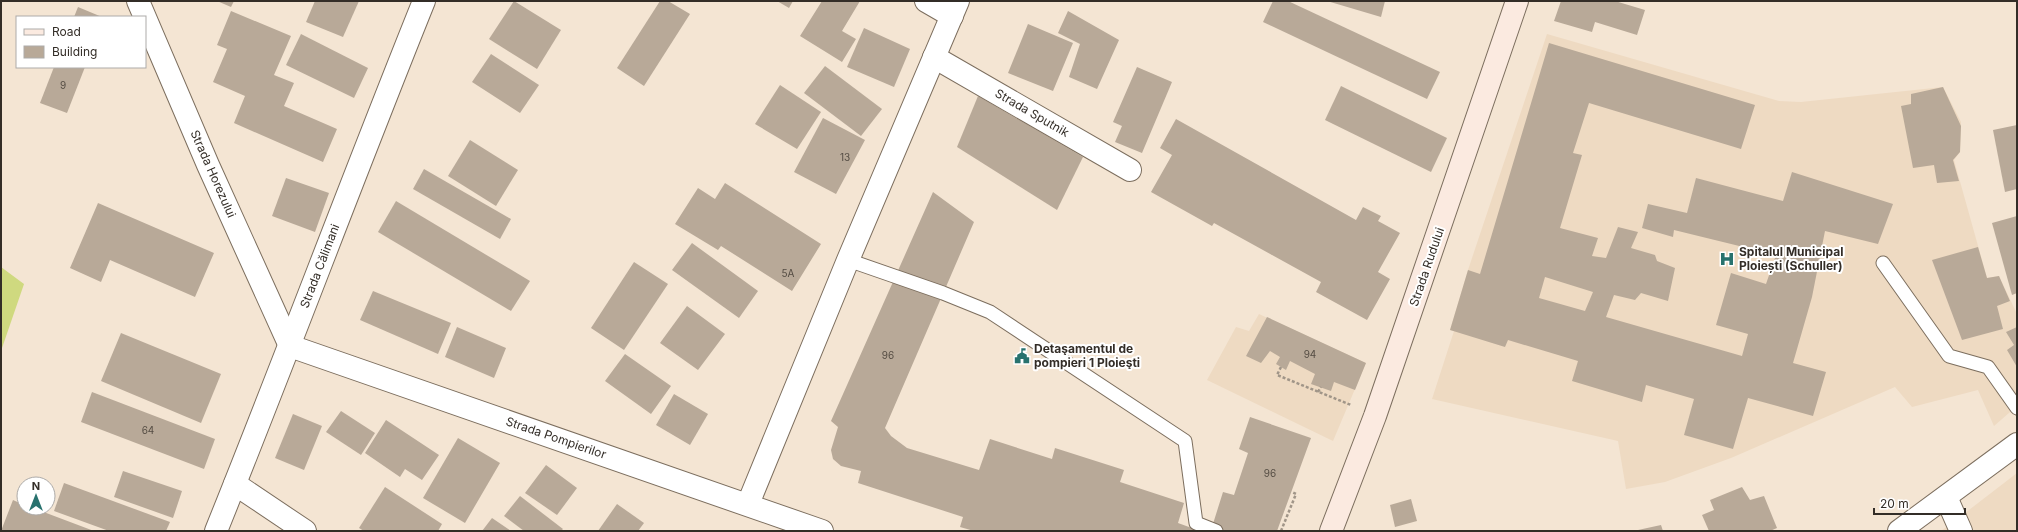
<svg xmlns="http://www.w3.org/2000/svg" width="2018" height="532" font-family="Inter,sans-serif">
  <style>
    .built { fill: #eedac2 }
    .green { fill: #cfd97f }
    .building { fill: #b8a998; fill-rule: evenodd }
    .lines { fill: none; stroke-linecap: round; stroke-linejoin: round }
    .service-casing { stroke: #7c6e5e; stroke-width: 15 }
    .minor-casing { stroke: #7c6e5e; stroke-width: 24 }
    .tertiary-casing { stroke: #7c6e5e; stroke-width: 24 }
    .secondary-casing { stroke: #7c6e5e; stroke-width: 24 }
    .path { stroke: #a09588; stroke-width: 2.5; stroke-dasharray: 3 2; stroke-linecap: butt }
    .service { stroke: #fff; stroke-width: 13 }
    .minor { stroke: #fff; stroke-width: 22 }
    .tertiary { stroke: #fff; stroke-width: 22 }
    .secondary { stroke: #fbeae0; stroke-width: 22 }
    .labels { text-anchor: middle; stroke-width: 4; stroke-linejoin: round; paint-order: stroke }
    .number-label { font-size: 10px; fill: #544c43 }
    .street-label { font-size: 12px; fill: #332d27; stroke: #fff }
    .poi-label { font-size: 12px; font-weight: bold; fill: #332d27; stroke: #fff; text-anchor: start }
  </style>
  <rect width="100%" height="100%" fill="#f4e5d3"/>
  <!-- built -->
  <g class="built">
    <polygon points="1547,34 1779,101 1801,102 1943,87 1961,122 1960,152 1954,160 1987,278 1999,276 2017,314 2017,406 1994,426 1978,390 1912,407 1895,387 1731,458 1665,482 1626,489 1618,441 1432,399 1454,331 1450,330 1468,270"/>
    <polygon points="1259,314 1366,363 1333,441 1207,380 1236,327 1249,331"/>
    <polygon points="2017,473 2017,531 1941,531 1956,520"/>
  </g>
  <!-- green -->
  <polygon class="green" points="1,267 24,284 1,351"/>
  <!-- building -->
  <g class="building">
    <polygon points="217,1 234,1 231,7"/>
    <polygon points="315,1 359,1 343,37 306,22"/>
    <polygon points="514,1 561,30 537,69 489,39"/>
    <polygon points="660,1 668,1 690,14 644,86 617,68"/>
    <polygon points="777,1 793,1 789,8"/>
    <polygon points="822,1 860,1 842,31 856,39 842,62 800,36"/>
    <polygon points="1273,1 1288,1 1440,72 1427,99 1263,22"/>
    <polygon points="1327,1 1385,1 1381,17"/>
    <polygon points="1561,1 1615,1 1645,10 1637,35 1595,22 1592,32 1554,21"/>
    <polygon points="78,7 102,17 74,17"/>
    <polygon points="231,11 291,36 274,75 294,83 284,106 337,129 323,162 234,123 245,96 213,82 227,49 217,45"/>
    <polygon points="1068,11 1119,40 1097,89 1069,77 1080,44 1058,33"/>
    <polygon points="1028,24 1073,43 1053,91 1008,73"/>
    <polygon points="864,28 910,49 894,87 847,67"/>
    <polygon points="301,34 368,68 354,98 286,65"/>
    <path d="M1549 43 1755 105 1741 149 1589 103 1573 153 1582 155 1560 228 1598 238 1592 256 1606 258 1618 227 1638 232 1631 248 1655 255 1657 261 1675 268 1668 301 1641 293 1635 300 1614 295 1606 317 1742 356 1748 334 1716 325 1731 273 1766 284 1776 255 1674 230 1673 237 1642 228 1648 204 1687 213 1696 178 1783 201 1792 172 1893 204 1878 244 1825 231 1812 297 1793 363 1826 372 1813 416 1748 398 1733 449 1684 435 1694 399 1646 385 1642 402 1572 381 1578 361 1508 340 1505 347 1450 330 1468 270 1480 274ZM1545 277 1593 292 1585 311 1539 298Z"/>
    <polygon points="491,54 539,85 520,113 472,82"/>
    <polygon points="825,66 882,109 861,136 804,93"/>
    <polygon points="54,67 85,67 67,113 40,103"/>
    <polygon points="1137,67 1172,82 1142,153 1115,142 1122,126 1113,122"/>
    <polygon points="780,85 821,112 797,149 755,124"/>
    <polygon points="1341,86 1447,138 1431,172 1325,120"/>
    <polygon points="1943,87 1961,126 1960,152 1953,160 1959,181 1937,183 1934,165 1913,168 1901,106 1911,104 1911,94"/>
    <polygon points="978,96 1083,157 1057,210 957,147"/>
    <polygon points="823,118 865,140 836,194 794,172"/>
    <polygon points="1176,119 1356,220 1363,207 1381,216 1378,221 1400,233 1378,272 1390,279 1367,320 1316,292 1321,282 1214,223 1212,226 1151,192 1172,155 1160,148"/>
    <polygon points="2017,125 2017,189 2005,192 1993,130"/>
    <polygon points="470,140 518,170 496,206 448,176"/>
    <polygon points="424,169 511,219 500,239 413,189"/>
    <polygon points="286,178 329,193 315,232 272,216"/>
    <polygon points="725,183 821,244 792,291 721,246 718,250 675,224 698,188 715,199"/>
    <polygon points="933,192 974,222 885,428 891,436 907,448 979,470 990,439 1052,459 1055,448 1124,470 1120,482 1184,503 1178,523 1200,531 974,531 960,527 963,517 858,483 861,471 841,466 833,459 831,450 838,427 831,421"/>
    <polygon points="396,201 530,281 511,311 378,232"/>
    <polygon points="98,203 214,253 195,297 110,260 101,282 70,268"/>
    <polygon points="2017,216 2017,293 2012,295 1992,223"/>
    <polygon points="692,243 758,291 739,318 672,270"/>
    <polygon points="1978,247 1987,278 1999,276 2010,301 1997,306 2003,329 1962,340 1932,260"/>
    <polygon points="634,262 668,284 624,350 591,328"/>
    <polygon points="373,291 451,323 438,354 360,320"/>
    <polygon points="687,306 725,334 698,370 660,343"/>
    <polygon points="1267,317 1366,363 1355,390 1334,382 1331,391 1311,384 1315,374 1290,361 1286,370 1276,364 1280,357 1270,351 1261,363 1246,356"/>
    <polygon points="457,327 506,348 494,378 445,357"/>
    <polygon points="2017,327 2017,367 2007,350 2014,345 2006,332"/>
    <polygon points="121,333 221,374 201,423 101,381"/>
    <polygon points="625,354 671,386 651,414 605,381"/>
    <polygon points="92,392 215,439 204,469 81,422"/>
    <polygon points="674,394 708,414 690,445 656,425"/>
    <polygon points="341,411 375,433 361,455 326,432"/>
    <polygon points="293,414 322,426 304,470 275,458"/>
    <polygon points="1250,417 1311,438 1277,531 1224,531 1212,527 1223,492 1234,495 1248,453 1239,449"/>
    <polygon points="386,420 439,455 422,480 405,469 400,477 365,453"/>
    <polygon points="458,438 500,463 465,523 423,498"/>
    <polygon points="546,465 577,488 557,515 525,493"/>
    <polygon points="123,471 182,491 173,518 114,497"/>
    <polygon points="64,483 170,522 166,531 109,531 54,511"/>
    <polygon points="385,487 442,524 438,531 364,531 359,528"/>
    <polygon points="1742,487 1750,500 1764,496 1777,528 1770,531 1709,531 1702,515 1714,510 1710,500"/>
    <polygon points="520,496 563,529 561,531 524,531 504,516"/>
    <polygon points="1411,499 1417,521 1395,527 1390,505"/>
    <polygon points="13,500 24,505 24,508 33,508 94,531 1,531"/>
    <polygon points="617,504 644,523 638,531 598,531"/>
    <polygon points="492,518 511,531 482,531"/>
    <polygon points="1661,525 1663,531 1638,531 1638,530"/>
  </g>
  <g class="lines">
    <!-- service casing -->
    <g class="service-casing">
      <g id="service">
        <polyline points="848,260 943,293 990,312 1185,441 1196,523 1216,531"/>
        <polyline points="1883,263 1949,356 1988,367 2017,408"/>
      </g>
    </g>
    <!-- minor casing -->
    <g class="minor-casing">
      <g id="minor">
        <polyline points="138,1 208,165 290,346"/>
        <polyline points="926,1 952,16"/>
        <polyline points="934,57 1130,170"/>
        <polyline points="235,484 305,531"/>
        <polyline points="1946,497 1961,531"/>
        <polyline points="748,504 848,260 958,1"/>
        <path d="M216 531C287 355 353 177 424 1"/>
      </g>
    </g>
    <!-- tertiary casing -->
    <g class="tertiary-casing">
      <g id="tertiary">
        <polyline points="290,346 822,531"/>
        <polyline points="1899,531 2017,444"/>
      </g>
    </g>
    <!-- secondary casing -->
    <g class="secondary-casing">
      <polyline id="secondary" points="1331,531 1375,416 1517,1"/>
    </g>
    <!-- path -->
    <g class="path">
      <polyline points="1281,367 1277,375 1351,405"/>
      <polyline points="1318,392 1321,387"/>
      <polyline points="1281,531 1296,494 1292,492"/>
    </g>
    <!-- service -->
    <use href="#service" class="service"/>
    <!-- minor -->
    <use href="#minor" class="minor"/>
    <!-- tertiary -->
    <use href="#tertiary" class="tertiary"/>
    <!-- secondary -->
    <use href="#secondary" class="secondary"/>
  </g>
  <!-- icons -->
  <defs>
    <g id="hospital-bare" transform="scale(1.2)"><path d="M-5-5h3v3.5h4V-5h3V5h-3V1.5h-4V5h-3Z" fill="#28726e" stroke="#fff" stroke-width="2.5" paint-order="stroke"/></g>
    <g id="civic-bare" transform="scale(1.2)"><path d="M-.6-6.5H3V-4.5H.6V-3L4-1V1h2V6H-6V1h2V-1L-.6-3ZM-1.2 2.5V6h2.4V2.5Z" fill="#28726e" stroke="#fff" stroke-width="2.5" paint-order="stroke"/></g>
  </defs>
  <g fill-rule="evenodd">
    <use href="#hospital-bare" x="1727" y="259"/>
    <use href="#civic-bare" x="1022" y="356"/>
  </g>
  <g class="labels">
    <!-- number labels -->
    <g class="number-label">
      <text x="63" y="89">9</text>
      <text x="845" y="161">13</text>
      <text x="788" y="277">5A</text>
      <text x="1310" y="358">94</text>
      <text x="888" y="359">96</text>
      <text x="148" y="434">64</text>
      <text x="1270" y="477">96</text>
    </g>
    <!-- street labels -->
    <g class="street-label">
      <text transform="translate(1032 113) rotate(30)" y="4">Strada Sputnik</text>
      <text transform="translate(213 174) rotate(66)" y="4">Strada Horezului</text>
      <text transform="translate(320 266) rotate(-69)" y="4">Strada Călimani</text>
      <text transform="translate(1427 267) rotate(-71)" y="4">Strada Rudului</text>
      <text transform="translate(556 438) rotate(19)" y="4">Strada Pompierilor</text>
    </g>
    <!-- poi labels -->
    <g class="poi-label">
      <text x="1739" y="256">Spitalul Municipal<tspan x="1739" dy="14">Ploiești (Schuller)</tspan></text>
      <text x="1034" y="353">Detaşamentul de<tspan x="1034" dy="14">pompieri 1 Ploieşti</tspan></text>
    </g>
  </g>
  <!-- border -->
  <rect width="2018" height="532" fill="none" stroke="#332d27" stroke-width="4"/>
  <!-- legend -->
  <rect x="16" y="16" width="130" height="52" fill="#ffffff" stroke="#adaba9"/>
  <rect x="24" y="29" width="20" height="6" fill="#fbeae0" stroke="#adaba9"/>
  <text x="52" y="36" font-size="12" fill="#332d27">Road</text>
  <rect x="24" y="46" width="20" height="12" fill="#b8a998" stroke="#adaba9"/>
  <text x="52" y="56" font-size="12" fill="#332d27">Building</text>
  <!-- north arrow -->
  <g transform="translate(36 496)"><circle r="19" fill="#ffffff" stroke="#adaba9"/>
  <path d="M0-3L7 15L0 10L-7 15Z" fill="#28726e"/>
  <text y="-6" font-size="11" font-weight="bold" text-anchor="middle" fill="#332d27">N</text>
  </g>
  <!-- scale -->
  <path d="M1874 508v6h91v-6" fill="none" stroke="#332d27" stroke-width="2"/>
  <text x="1880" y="508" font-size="12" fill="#332d27" stroke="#ffffff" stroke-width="3" paint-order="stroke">20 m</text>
</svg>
